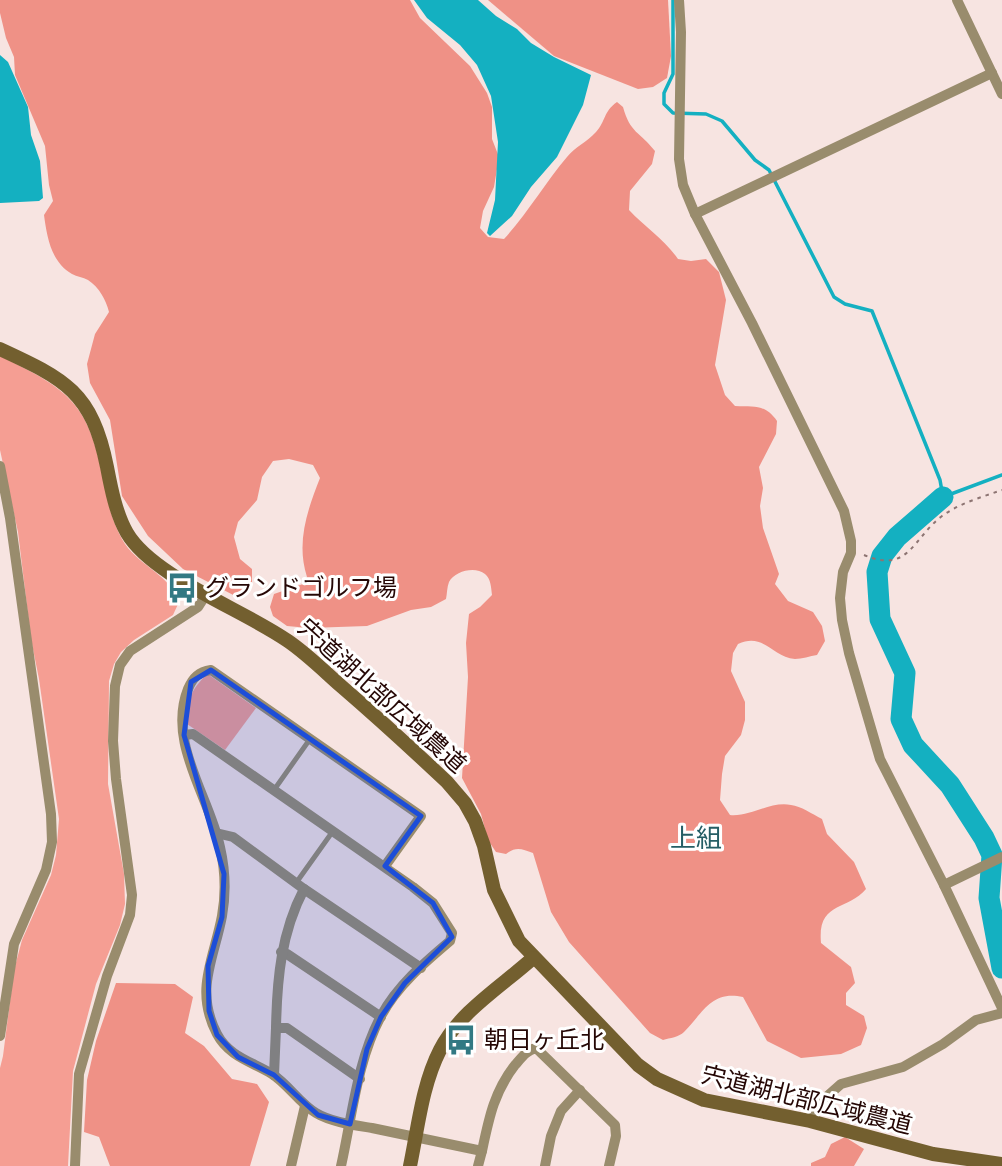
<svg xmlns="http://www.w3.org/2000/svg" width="1002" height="1166" font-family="Lato,'Noto Sans JP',sans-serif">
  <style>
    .green { fill: #f59e93 }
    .forest { fill: #ef9186 }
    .water { fill: #14b0c1 }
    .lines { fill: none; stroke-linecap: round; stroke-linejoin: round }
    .stream { stroke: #14b0c1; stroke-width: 3.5 }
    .river { stroke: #14b0c1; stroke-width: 21 }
    .path { stroke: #8d7472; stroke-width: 2; stroke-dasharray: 3.5 5; stroke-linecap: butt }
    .lane { stroke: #998c6d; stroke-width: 5 }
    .street { stroke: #998c6d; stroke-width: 10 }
    .secondary { stroke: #735f2f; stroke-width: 14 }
    .marked { fill: #1d4ed8; fill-opacity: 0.2; stroke: #1d4ed8; stroke-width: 5; stroke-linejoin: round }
    .labels { text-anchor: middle; stroke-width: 6; stroke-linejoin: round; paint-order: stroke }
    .poi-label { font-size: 24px; fill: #250705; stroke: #fff; text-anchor: start }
    .street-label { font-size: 24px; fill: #250705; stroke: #fff }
    .neighbourhood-label { font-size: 26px; fill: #255e65; stroke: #fff }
  </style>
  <rect width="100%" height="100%" fill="#f7e4e1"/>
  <!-- green -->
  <g class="green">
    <path d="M0 356C63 387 88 400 102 474 107 498 111 522 125 544 141 567 170 575 179 602L173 615 134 640 121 652 114 664 109 681 108 784 124 874 125 904 120 925 96 984 73 1071 68 1166H0V1068L3 1056 14 970 22 940 51 875 56 855 59 819 39 679 31 639 18 532 0 450Z"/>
    <path d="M206 675H209L256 708 225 750 187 724C183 704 193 688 206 675Z"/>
  </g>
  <!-- forest -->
  <g class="forest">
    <path d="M0 0H410L420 18 470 66 487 93 492 107V139L499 157 494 187 483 211 480 228 488 237 504 239C527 214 545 183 567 157 575 147 587 142 596 132 606 121 603 112 617 102L623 107C630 133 640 132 655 151L652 164 630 191 629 210C645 227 665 240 678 259L691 261 706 259 719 272 726 300 715 365 725 395 735 406C755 407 765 404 777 421L776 434 759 467 763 488 760 506 763 528 779 574 775 584 788 601 813 612 822 626 825 641 817 655C810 656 802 659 795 659 772 657 764 632 738 644L733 653 731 671 745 702V720L741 735 725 756 722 774 720 800 730 815C750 817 770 801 791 805 801 806 812 814 822 819L827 834 854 862 866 889C848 911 817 901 821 943L851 967 855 983 846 993V1005L864 1016 867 1028 861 1045 841 1054 801 1058 767 1041 743 997C711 990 703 1013 684 1032 679 1037 670 1038 663 1040L650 1033 569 942 551 912 533 853C522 849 516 846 506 854L496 852 488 840 481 814 462 778 468 677 466 643 469 614 480 607 492 595C491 587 491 579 485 574 475 566 455 571 449 582 447 587 447 594 446 599L431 607 411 610 367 626 309 628 287 626 273 616 270 607 274 594 303 584 307 577C296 543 307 511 320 478L313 465 289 459 273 461 262 477 257 500 238 522 234 537 240 559 252 569V585L241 599 183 569 148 536 122 496 110 420 90 383 87 364 95 334 109 312C106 300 99 287 88 280 83 277 77 277 72 274 51 262 47 237 44 215L53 201 49 185 45 146 15 75 14 57 6 38 0 13Z"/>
    <polygon points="488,0 668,0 671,56 667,78 653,87 638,89 554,56"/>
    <polygon points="116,983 175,984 193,997 185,1033 204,1046 232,1079 257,1084 269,1102 250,1166 110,1166 99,1137 84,1132 87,1080 96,1041"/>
    <polygon points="845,1137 864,1149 854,1166 811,1166 811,1163 825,1157 831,1144"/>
  </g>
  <!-- water -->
  <g class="water">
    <polygon points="414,0 478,0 496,16 517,29 531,43 554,57 591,75 583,105 557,157 531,187 512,216 490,236 487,233 495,200 498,142 491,96 477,65 460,45 427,18"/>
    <polygon points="0,55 8,62 28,107 31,135 40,161 43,198 39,201 0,203"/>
  </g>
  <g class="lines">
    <!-- stream -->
    <polyline class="stream" points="673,0 673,74 664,93 664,104 673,113 706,114 722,121 755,160 769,170 834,297 845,304 872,311 940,480 943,497 1002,475"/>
    <!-- river -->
    <polyline class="river" points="943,497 897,537 882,556 877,572 880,619 905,673 901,719 913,745 950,785 984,838 992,855 989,898 1002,968"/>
    <!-- path -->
    <path class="path" d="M864 555C909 574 912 539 942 516 960 503 982 497 1002 490"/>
    <!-- lane -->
    <g class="lane">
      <polyline points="274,790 310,739"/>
      <polyline points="296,883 333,831"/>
    </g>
    <!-- street -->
    <g class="street">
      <polyline points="679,0 681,32 679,159 683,185 695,214 752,323 844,511 851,541 851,553 843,572 840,598 842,620 849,653 880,759 944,885 1002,1008"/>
      <polyline points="957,0 1002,94"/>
      <polyline points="695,214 992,73"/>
      <polyline points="0,466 10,518 51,814 52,842 46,870 14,944 0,1036"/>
      <path d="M184 735 193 734 413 887 433 903 452 933 450 941C424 963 397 986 381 1016 357 1061 352 1117 341 1166"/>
      <polyline points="216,833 233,837 304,889 421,968"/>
      <path d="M385 866 421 816 211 670C199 672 193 677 188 689 167 742 209 796 220 847 225 869 226 894 222 916 214 959 194 990 217 1034 229 1057 253 1062 272 1074 289 1085 299 1103 316 1113 331 1122 354 1125 372 1128 409 1136 445 1143 482 1151 489 1118 494 1092 515 1065 522 1057 527 1050 536 1048L615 1125 616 1136 609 1166"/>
      <polyline points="944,885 1002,857"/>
      <polyline points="281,952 287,954 381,1017"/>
      <path d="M276 1028C277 979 281 933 304 889"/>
      <polyline points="274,1075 276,1028 287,1028 360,1079"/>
      <polyline points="810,1121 815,1107 841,1084 903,1067 943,1044 976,1020 1002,1013"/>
      <polyline points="75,1166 79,1074 107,976 130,915 132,895 116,779 113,741 115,686 120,665 130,651 198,607 207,593"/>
      <polyline points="291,1166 305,1106"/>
      <polyline points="478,1166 482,1151"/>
      <polyline points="545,1166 551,1136 561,1111 580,1090"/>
    </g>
    <!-- secondary -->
    <g class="secondary">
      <path d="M0 349C65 379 92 392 107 467 111 488 116 514 127 533 153 577 244 610 288 641 307 654 324 671 341 686 377 717 412 749 447 782L465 803 475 821 484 846 494 890 519 941 638 1065 657 1079 704 1100 810 1121 933 1154 1002 1164"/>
      <path d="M410 1166C418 1128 422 1085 440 1050 459 1012 502 986 533 958"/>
    </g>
  </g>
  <!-- marked area -->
  <path class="marked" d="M211 670 421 816 385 866 433 903 452 937 405 983 381 1017 367 1049 350 1124 318 1115 274 1075 238 1057 217 1035 209 1011 208 966 222 917 224 874 184 735 191 682Z"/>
  <!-- icons -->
  <defs>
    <g id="bus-bare" transform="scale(2.415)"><path d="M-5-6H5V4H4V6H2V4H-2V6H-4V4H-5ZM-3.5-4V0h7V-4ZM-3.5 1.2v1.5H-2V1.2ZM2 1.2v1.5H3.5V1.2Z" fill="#327983" stroke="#fff" stroke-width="2.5" paint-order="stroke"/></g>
  </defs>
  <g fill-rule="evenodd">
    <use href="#bus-bare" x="182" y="588"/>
    <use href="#bus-bare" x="461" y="1040"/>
  </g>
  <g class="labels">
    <!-- poi labels -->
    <g class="poi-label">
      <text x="205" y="596">グランドゴルフ場</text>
      <text x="484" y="1048">朝日ヶ丘北</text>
    </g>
    <!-- street labels -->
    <g class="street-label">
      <text transform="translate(382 696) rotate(42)" y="8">宍道湖北部広域農道</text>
      <text transform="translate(807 1100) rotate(14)" y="8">宍道湖北部広域農道</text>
    </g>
    <!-- neighbourhood labels -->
    <g class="neighbourhood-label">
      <text x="696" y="847">上組</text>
    </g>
  </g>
</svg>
